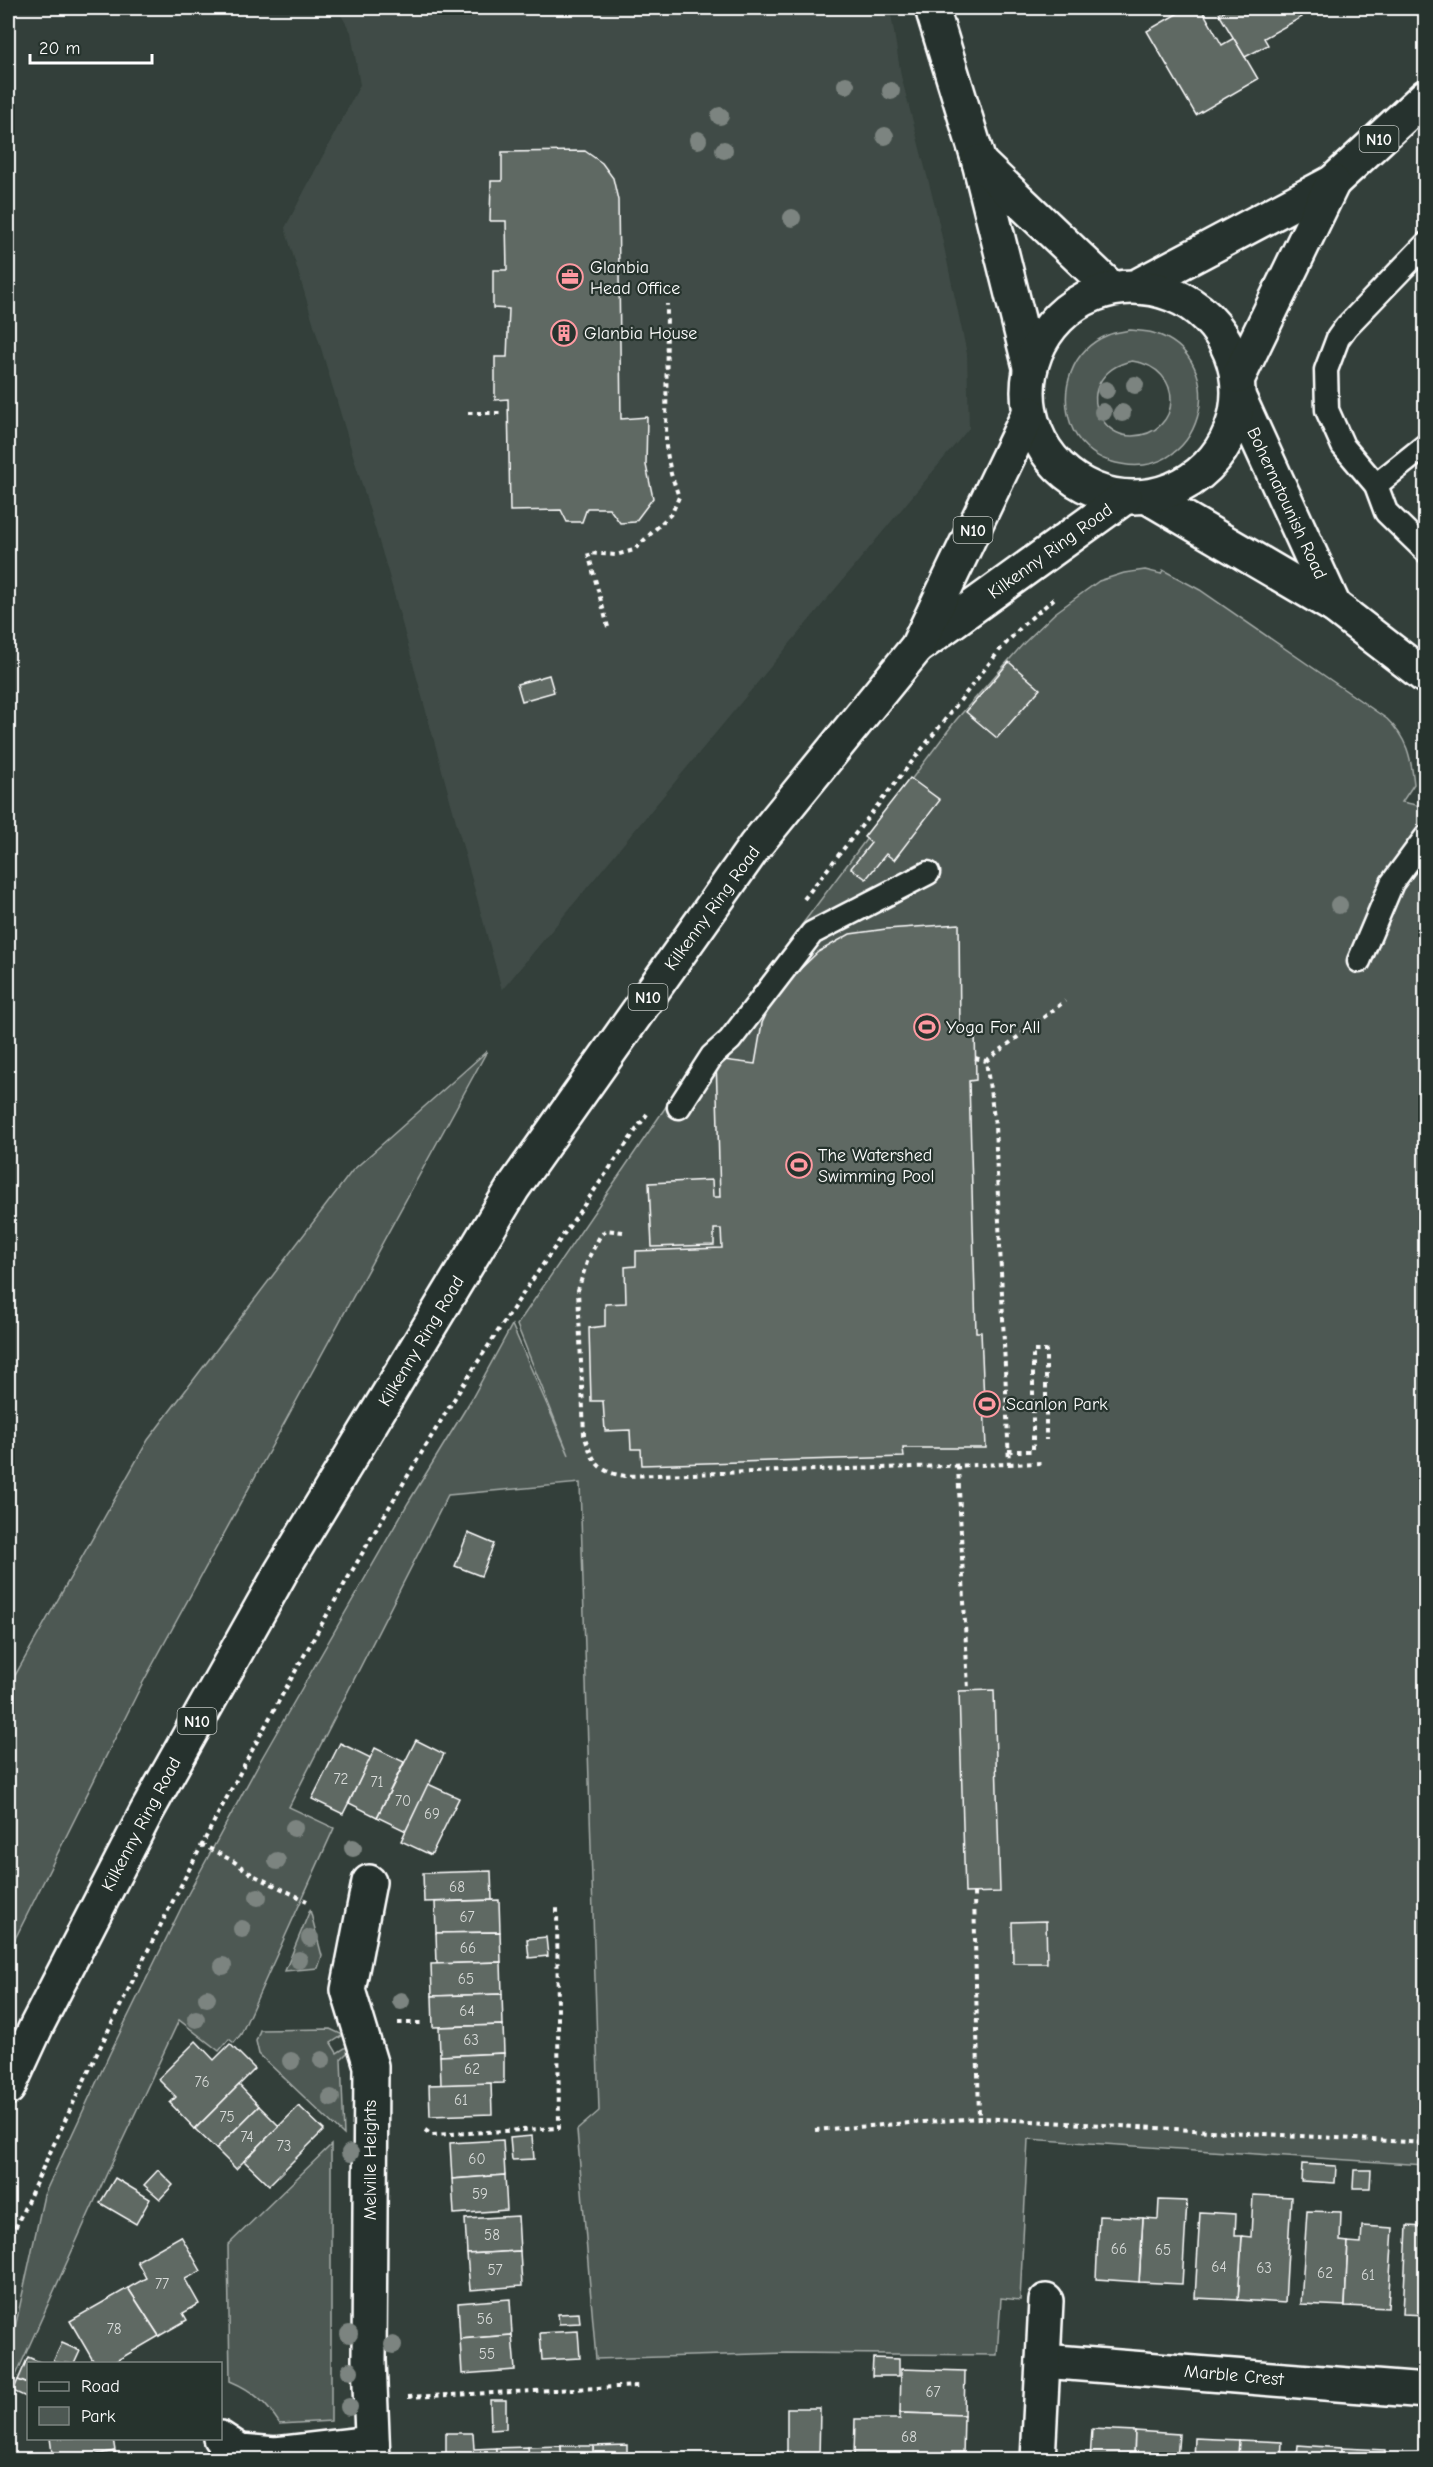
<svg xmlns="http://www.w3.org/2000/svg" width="1433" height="2467" font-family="'Comic Neue',sans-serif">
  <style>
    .built { fill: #404c47 }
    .green { fill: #4d5853; stroke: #a6aca9; stroke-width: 1.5; fill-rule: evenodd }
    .building { fill: #5f6964; stroke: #fff; stroke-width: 1.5 }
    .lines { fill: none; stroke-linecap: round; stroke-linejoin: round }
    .service-casing { stroke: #fff; stroke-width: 27 }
    .minor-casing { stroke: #fff; stroke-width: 38 }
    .tertiary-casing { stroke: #fff; stroke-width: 38 }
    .trunk-casing { stroke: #fff; stroke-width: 38 }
    .path { stroke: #fff; stroke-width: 4; stroke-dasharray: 4.5 4.5; stroke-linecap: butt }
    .service { stroke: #26332d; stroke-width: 22 }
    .minor { stroke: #26332d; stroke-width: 33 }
    .tertiary { stroke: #26332d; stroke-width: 33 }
    .trunk { stroke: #26332d; stroke-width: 33 }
    .tree { fill: #7c8480 }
    .labels { text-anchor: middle; stroke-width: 4.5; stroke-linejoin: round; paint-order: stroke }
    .number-label { font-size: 15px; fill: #d7dad8 }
    .shield { fill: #26332d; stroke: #bec2c0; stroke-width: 1.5 }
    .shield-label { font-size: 16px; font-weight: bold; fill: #fff }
    .poi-label { font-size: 18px; fill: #fff; stroke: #26332d; text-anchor: start }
    .street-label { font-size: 18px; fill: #fff; stroke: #26332d }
  </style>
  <rect width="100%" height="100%" fill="#333f3a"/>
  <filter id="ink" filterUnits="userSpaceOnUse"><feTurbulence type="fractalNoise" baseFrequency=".0167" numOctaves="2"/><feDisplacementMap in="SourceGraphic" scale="12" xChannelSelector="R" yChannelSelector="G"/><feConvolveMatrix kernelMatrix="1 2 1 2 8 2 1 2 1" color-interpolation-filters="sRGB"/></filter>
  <g filter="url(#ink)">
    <!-- built -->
    <polygon class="built" points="337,8 890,8 901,76 936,210 967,354 969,428 502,990 387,568 285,228 360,85 351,32"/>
    <!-- green -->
    <g class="green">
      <path d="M1130 330C1138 331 1146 331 1153 333 1236 357 1203 491 1109 461 1093 456 1077 442 1071 425 1059 390 1071 350 1108 335 1115 332 1123 332 1130 330ZM1132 361C1186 368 1182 435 1132 436 1121 436 1111 431 1104 422 1084 396 1102 366 1132 361Z"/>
      <path d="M1145 570 1161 574 1163 570 1200 590 1387 719C1407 738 1411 757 1414 784L1402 802 1426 807 1425 2165 1028 2139 1020 2300 1001 2298 997 2355 786 2353 596 2359 577 2130 599 2111 580 1483 448 1495 289 1807 334 1828 241 2034 234 2043 229 2039 219 2051 179 2020 108 2171 8 2393V2360L44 2195 110 2053 188 1894 259 1763 408 1503 471 1400 512 1325 569 1455 517 1325 676 1092 956 720 1024 643 1055 613 1099 581 1124 573Z"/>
      <polygon points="487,1051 141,1686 8,1953 8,1688 148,1440 352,1171"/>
      <polygon points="310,1910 322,1956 318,1968 285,1971"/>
      <polygon points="330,2029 343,2035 331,2043 337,2053 348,2046 350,2050 341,2059 344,2135 259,2054 256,2041 260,2030"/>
      <path d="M331 2145V2421L280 2424C266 2403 254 2391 230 2381L228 2245Z"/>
    </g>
    <!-- building -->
    <g class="building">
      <polygon points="1187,8 1201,8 1222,45 1234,38 1258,79 1196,115 1147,31"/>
      <polygon points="1230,8 1297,8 1302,17 1264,38 1268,45 1245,57 1219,14"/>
      <polygon points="585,151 602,163 613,178 618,200 621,419 647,417 646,465 653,498 635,522 620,523 609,508 587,508 582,522 567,522 561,510 510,511 508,399 495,400 495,357 507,357 509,309 493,308 493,270 507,270 506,221 490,221 491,181 502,181 502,152"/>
      <polygon points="1009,662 1040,689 997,738 966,712"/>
      <polygon points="549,675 554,692 522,701 517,684"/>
      <polygon points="910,778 940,800 894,860 886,854 866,879 851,868 871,843 864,837"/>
      <polygon points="959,924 960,1033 975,1031 976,1080 969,1081 976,1332 981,1332 986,1448 903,1448 904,1457 642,1465 641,1449 631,1449 630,1430 605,1431 603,1401 591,1401 589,1328 605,1326 605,1304 626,1303 625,1267 636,1266 636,1251 722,1248 721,1229 714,1229 714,1245 652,1247 649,1183 712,1180 713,1197 720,1197 716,1059 755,1064 762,1023 774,998 792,977 818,952 850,934 886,929"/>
      <polygon points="468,1533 494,1544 481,1576 455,1566"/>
      <polygon points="994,1690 1000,1892 965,1893 959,1691"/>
      <polygon points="416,1740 444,1754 406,1831 377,1817"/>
      <polygon points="340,1743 371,1758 343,1814 312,1799"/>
      <polygon points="375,1748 404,1762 377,1817 349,1803"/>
      <polygon points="428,1784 459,1798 431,1855 401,1841"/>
      <polygon points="491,1871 492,1900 424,1902 423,1873"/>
      <polygon points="499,1900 500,1932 436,1933 435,1902"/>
      <polygon points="1046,1921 1047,1963 1013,1963 1012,1922"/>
      <polygon points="500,1932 501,1962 437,1964 436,1933"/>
      <polygon points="546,1937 548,1956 529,1958 527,1939"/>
      <polygon points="501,1962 502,1994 432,1996 431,1964"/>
      <polygon points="502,1994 503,2025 433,2027 432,1996"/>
      <polygon points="503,2025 504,2053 440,2056 439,2027"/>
      <polygon points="196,2041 214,2060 230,2044 255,2069 195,2129 170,2103 176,2097 158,2079"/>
      <polygon points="504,2053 504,2083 441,2085 440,2056"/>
      <polygon points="491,2083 492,2114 430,2116 429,2085"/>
      <polygon points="239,2085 259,2106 216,2149 195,2129"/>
      <polygon points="259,2106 279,2126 236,2169 216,2149"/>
      <polygon points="299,2106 324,2130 269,2185 244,2161"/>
      <polygon points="532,2136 534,2159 512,2160 510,2138"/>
      <polygon points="503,2140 505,2175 452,2179 450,2143"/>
      <polygon points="1302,2164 1336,2166 1335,2183 1301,2181"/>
      <polygon points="158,2170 173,2185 160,2199 144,2185"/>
      <polygon points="1354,2170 1371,2170 1370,2188 1353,2188"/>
      <polygon points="505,2175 507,2210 454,2214 452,2179"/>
      <polygon points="115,2178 150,2199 136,2224 100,2203"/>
      <polygon points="1253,2195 1291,2197 1285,2303 1238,2300 1242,2236 1251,2237"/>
      <polygon points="1159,2200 1187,2201 1182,2284 1139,2282 1143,2218 1158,2219"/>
      <polygon points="1307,2211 1341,2212 1340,2241 1348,2242 1345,2306 1301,2304"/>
      <polygon points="1200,2212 1236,2214 1235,2236 1242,2236 1238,2300 1195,2298"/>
      <polygon points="518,2216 520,2251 467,2254 465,2219"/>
      <polygon points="1099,2216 1143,2218 1139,2282 1096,2279"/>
      <polygon points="1362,2226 1393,2228 1388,2308 1345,2306 1348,2242 1361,2243"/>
      <polygon points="1407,2226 1426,2227 1426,2315 1403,2314"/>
      <polygon points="181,2236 201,2271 185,2279 199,2304 183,2313 187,2320 159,2336 128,2288 146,2278 137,2261"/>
      <polygon points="520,2251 522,2286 470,2290 467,2254"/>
      <polygon points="128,2288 159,2336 111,2364 95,2364 70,2321"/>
      <polygon points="510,2299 512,2335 460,2339 458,2303"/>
      <polygon points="579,2313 580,2323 559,2324 558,2314"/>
      <polygon points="578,2331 580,2358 542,2360 540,2333"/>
      <polygon points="512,2335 515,2370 462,2374 460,2339"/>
      <polygon points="62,2343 80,2351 74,2364 53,2362"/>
      <polygon points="28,2357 44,2364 28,2364 28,2384 18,2380"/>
      <polygon points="873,2358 899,2359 899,2376 872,2376"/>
      <polygon points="901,2369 965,2371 964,2415 900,2413"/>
      <polygon points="18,2380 28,2384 26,2397 13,2391"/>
      <polygon points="490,2400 506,2400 506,2429 491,2430"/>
      <polygon points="787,2408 820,2408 819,2459 787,2459"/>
      <polygon points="900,2413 964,2415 963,2458 854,2455 855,2419 900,2419"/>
      <polygon points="1092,2429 1135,2431 1134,2460 1090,2460"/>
      <polygon points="1135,2431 1179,2434 1177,2460 1134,2460"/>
      <polygon points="446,2433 473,2433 474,2449 496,2448 496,2460 446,2460"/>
      <polygon points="50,2438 113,2438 115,2451 68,2460 53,2460"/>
      <polygon points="1195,2438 1239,2440 1238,2460 1194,2460"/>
      <polygon points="1239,2440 1282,2442 1281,2460 1238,2460"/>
      <polygon points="627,2445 627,2460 593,2460 593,2446"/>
      <polygon points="1298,2445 1341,2448 1341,2460 1297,2460"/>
      <polygon points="561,2446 562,2460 529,2460 528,2447"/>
      <polygon points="561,2446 593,2446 593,2460 562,2460"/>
      <polygon points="528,2447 529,2460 496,2460 496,2448"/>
      <polygon points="1341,2448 1385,2450 1385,2460 1341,2460"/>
      <polygon points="115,2451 117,2460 68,2460"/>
      <polygon points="659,2453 659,2460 627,2460 627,2454"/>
      <polygon points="1398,2455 1426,2456 1426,2460 1397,2460"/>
    </g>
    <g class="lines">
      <!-- service casing -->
      <g class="service-casing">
        <g id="service">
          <polyline points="1426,244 1346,327 1338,338 1326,370 1327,410 1343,446 1376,485 1386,512 1426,551"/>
          <polyline points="1376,485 1426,445"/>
          <polyline points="1359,961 1392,883 1426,837"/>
          <polyline points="679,1107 712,1056 730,1040 812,933 928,873"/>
        </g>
      </g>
      <!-- minor casing -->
      <g class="minor-casing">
        <g id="minor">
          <polyline points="369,1882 348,1990 371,2066 369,2360 373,2460"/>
          <polyline points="1043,2361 1426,2391"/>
          <polyline points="220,2438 240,2451 276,2454 372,2443"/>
          <polyline points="1038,2460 1046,2301"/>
        </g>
      </g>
      <!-- tertiary casing -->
      <g class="tertiary-casing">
        <g id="tertiary">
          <polyline points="932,8 979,162 1030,367"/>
          <polyline points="979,162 1111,288"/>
          <polyline points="1240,400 1334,606"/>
          <polyline points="1148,497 1334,606 1426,677"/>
        </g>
      </g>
      <!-- trunk casing -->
      <g class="trunk-casing">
        <g id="trunk">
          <polyline points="1139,285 1333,182 1426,96"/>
          <circle cx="1133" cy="392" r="105"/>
          <polyline points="1239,376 1333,182"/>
          <polyline points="920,645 1125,497"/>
          <polyline points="8,2088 37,2025 146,1813 281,1572 513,1188 755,846 917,647 1029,413"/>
        </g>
      </g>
      <!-- path -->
      <g class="path">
        <polyline points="468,413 503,413"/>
        <polyline points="608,627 588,553 616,555 634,550 672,513 679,497 671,474 666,447 667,304"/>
        <polyline points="804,899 999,651 1024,624 1056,597"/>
        <polyline points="975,1058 986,1061"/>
        <path d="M623 1232 606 1230 600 1236 588 1259 578 1290 584 1435C593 1460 596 1472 625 1476L1009 1464 995 1125 986 1061 1065 1001"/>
        <polyline points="1008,1451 1033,1451 1033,1351 1046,1351 1046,1440"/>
        <polyline points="1009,1464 1042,1463"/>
        <polyline points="958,1466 968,1691"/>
        <polyline points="201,1844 233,1861 253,1875 307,1901"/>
        <polyline points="974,1893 979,2118"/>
        <polyline points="398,2023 424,2023"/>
        <polyline points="425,2130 432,2135 559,2128 557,1906"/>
        <polyline points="815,2130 979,2118 1426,2143"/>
        <path d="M8 2244C139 1954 287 1672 453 1401 514 1303 582 1209 647 1114"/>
        <polyline points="408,2397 638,2386"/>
      </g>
      <!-- service -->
      <use href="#service" class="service"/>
      <!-- minor -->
      <use href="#minor" class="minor"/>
      <!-- tertiary -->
      <use href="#tertiary" class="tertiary"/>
      <!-- trunk -->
      <use href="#trunk" class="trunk"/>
    </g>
    <!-- trees -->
    <g class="tree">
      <circle cx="846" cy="85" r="9"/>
      <circle cx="891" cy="91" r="9"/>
      <circle cx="720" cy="116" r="9"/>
      <circle cx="885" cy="136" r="9"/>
      <circle cx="698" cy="140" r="9"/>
      <circle cx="724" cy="150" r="9"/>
      <circle cx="792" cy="218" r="9"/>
      <circle cx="1135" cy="385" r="9"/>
      <circle cx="1106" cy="390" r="9"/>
      <circle cx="1103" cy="412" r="9"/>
      <circle cx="1122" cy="413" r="9"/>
      <circle cx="1339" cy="905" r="9"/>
      <circle cx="294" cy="1828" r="9"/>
      <circle cx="353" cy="1848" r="9"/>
      <circle cx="277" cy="1861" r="9"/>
      <circle cx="258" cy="1897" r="9"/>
      <circle cx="242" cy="1929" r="9"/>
      <circle cx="310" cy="1938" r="9"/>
      <circle cx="299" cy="1960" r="9"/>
      <circle cx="223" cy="1966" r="9"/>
      <circle cx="207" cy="1998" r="9"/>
      <circle cx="401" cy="2001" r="9"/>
      <circle cx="196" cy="2019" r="9"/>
      <circle cx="322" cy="2060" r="9"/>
      <circle cx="291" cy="2061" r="9"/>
      <circle cx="331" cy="2098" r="9"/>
      <circle cx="350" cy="2153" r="9"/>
      <circle cx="349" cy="2334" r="9"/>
      <circle cx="393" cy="2345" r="9"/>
      <circle cx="350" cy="2371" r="9"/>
      <circle cx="349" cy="2407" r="9"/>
    </g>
  </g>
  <!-- icons -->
  <defs>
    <g id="office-ring" transform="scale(1.35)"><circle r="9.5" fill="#26332d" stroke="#ff9aa2" stroke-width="1.5"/><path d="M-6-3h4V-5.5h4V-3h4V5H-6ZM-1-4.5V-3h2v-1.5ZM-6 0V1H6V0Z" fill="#ff9aa2"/></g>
    <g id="building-ring" transform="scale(1.35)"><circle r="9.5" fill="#26332d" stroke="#ff9aa2" stroke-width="1.5"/><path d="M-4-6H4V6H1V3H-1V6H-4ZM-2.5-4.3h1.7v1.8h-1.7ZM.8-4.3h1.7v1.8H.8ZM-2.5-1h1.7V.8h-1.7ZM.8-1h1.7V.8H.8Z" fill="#ff9aa2"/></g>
    <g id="stadium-ring" transform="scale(1.35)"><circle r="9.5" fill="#26332d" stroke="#ff9aa2" stroke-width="1.5"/><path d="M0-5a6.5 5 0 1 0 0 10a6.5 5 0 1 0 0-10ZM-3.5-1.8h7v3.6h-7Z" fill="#ff9aa2"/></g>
  </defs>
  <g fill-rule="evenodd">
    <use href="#office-ring" x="570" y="277"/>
    <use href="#building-ring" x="564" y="333"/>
    <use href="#stadium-ring" x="927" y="1027"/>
    <use href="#stadium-ring" x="799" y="1165"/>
    <use href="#stadium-ring" x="987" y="1404"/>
  </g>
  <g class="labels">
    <!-- number labels -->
    <g class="number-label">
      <text x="341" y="1784">72</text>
      <text x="377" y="1787">71</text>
      <text x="403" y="1806">70</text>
      <text x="432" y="1819">69</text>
      <text x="457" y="1892">68</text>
      <text x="467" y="1922">67</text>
      <text x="468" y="1953">66</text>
      <text x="466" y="1984">65</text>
      <text x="467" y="2016">64</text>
      <text x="471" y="2045">63</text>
      <text x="472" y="2074">62</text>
      <text x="202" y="2087">76</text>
      <text x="461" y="2105">61</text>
      <text x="227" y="2122">75</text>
      <text x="247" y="2142">74</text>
      <text x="284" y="2151">73</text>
      <text x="477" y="2164">60</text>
      <text x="480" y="2199">59</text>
      <text x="492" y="2240">58</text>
      <text x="1119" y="2254">66</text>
      <text x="1163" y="2255">65</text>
      <text x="1219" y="2272">64</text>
      <text x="1264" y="2273">63</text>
      <text x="495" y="2275">57</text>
      <text x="1325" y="2278">62</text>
      <text x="1368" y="2280">61</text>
      <text x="162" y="2289">77</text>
      <text x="485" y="2324">56</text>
      <text x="114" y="2334">78</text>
      <text x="487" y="2359">55</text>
      <text x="933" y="2397">67</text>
      <text x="909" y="2442">68</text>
    </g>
    <!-- shield labels -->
    <g class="shield">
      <rect x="1359.5" y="126" width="39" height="26" rx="4.5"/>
      <rect x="953.5" y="517" width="39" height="26" rx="4.5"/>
      <rect x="628.5" y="984" width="39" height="26" rx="4.5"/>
      <rect x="177.5" y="1708" width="39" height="26" rx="4.5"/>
    </g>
    <g class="shield-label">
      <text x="1379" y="145">N10</text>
      <text x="973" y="536">N10</text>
      <text x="648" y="1003">N10</text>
      <text x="197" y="1727">N10</text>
    </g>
    <!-- poi labels -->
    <g class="poi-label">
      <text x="590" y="273">Glanbia<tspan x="590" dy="21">Head Office</tspan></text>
      <text x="584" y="339">Glanbia House</text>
      <text x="946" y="1033">Yoga For All</text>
      <text x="818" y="1161">The Watershed<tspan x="818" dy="21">Swimming Pool</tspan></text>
      <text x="1006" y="1410">Scanlon Park</text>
    </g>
    <!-- street labels -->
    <g class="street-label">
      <text transform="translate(1287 503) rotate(65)" y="6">Bohernatounish Road</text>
      <text transform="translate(1050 551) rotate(-36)" y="6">Kilkenny Ring Road</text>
      <text transform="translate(712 908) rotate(-54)" y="6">Kilkenny Ring Road</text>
      <text transform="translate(421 1341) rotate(-59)" y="6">Kilkenny Ring Road</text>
      <text transform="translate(141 1824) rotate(-62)" y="6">Kilkenny Ring Road</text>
      <text transform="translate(370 2160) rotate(-90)" y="6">Melville Heights</text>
      <text transform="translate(1234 2375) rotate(5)" y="6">Marble Crest</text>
    </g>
  </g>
  <!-- margin -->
  <rect width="1433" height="2467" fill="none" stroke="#26332d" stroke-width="30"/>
  <rect x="15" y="15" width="1403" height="2437" fill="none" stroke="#fff" stroke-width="2" filter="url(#ink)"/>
  <!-- legend -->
  <rect x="27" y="2362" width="195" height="78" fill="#26332d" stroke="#7d8581" stroke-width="1.5"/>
  <rect x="39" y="2382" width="30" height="9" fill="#26332d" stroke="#7d8581" stroke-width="1.5"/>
  <text x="81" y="2392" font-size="18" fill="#ffffff">Road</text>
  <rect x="39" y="2407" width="30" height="18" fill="#4d5853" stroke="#7d8581" stroke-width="1.5"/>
  <text x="81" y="2422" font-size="18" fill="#ffffff">Park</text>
  <!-- scale -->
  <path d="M30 54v9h122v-9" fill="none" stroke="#ffffff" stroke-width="3"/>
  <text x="39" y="54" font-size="18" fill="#ffffff" stroke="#26332d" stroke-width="4.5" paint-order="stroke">20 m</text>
</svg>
